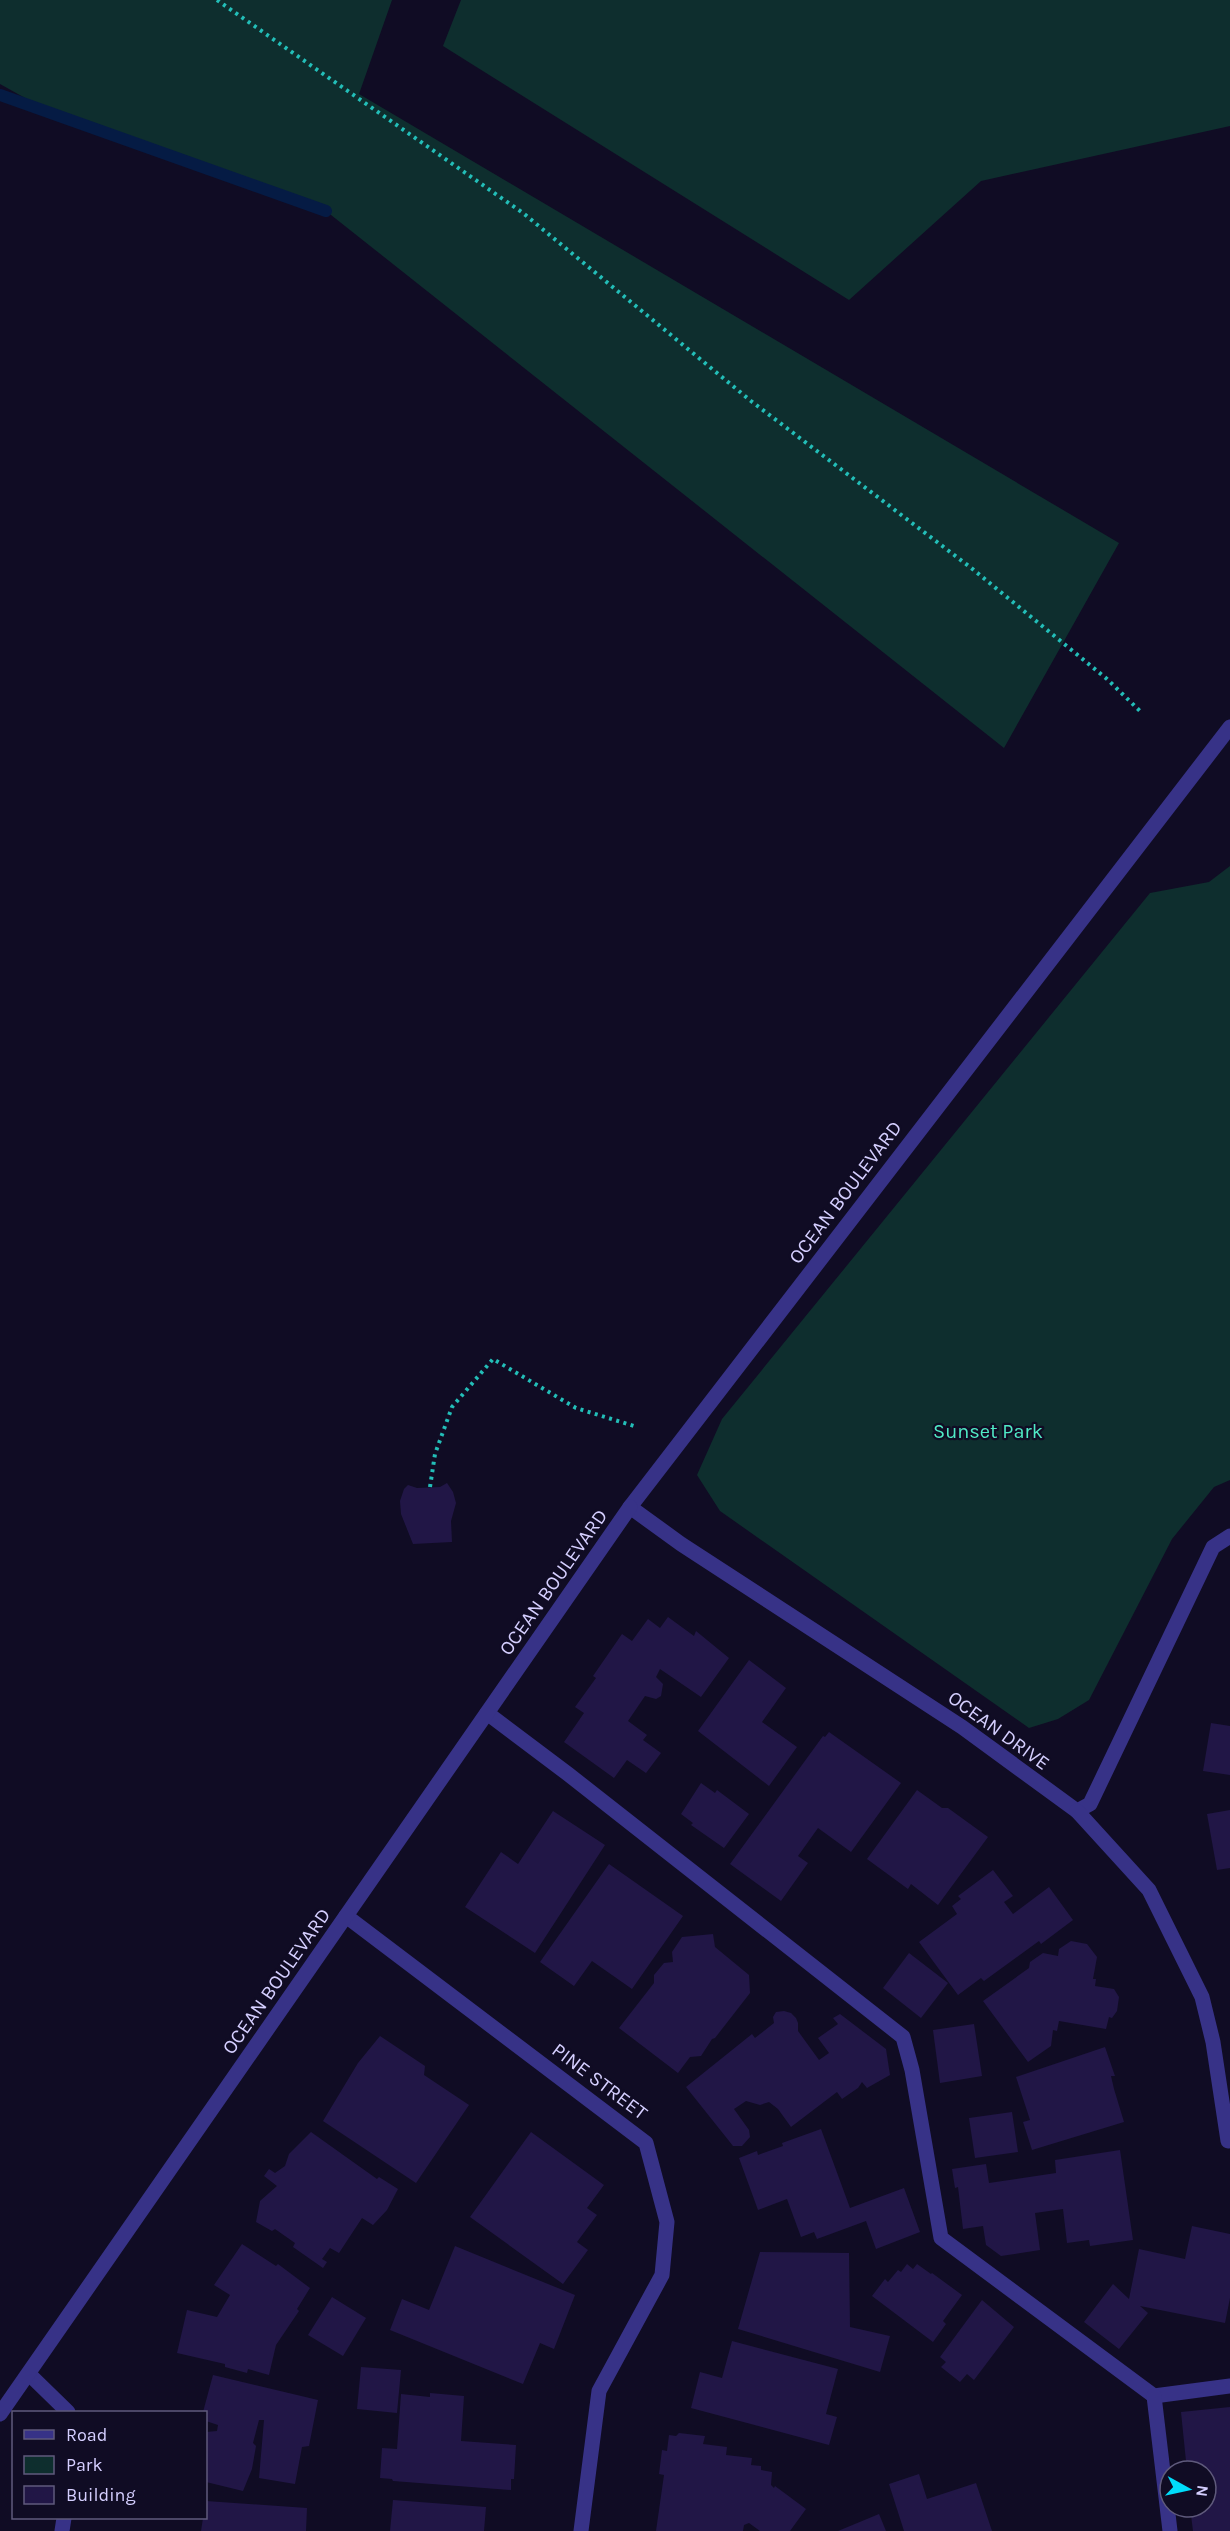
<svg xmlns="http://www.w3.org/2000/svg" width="1230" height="2531" font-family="Karla,sans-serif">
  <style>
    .green { fill: #0e2e2e }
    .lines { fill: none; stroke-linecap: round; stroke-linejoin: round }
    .stream { stroke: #051b44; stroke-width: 12 }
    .building { fill: #211646 }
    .path { stroke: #23beb8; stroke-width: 4; stroke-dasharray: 3 4.5; stroke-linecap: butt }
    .service { stroke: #373287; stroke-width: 15 }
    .minor { stroke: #373287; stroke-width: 15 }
    .tertiary { stroke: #373287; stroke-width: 15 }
    .labels { text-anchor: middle; stroke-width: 4.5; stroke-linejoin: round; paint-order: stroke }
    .street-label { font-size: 20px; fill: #d5cfff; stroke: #100c24 }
    .park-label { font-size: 20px; fill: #50eac6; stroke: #100c24 }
  </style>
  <rect width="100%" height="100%" fill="#100c24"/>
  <!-- green -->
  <g class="green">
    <polygon points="0,0 392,0 359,94 1119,543 1004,748 326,211 52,113 0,84"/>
    <polygon points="461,0 1230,0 1230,126 981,181 849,300 443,46"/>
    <polygon points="1230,866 1230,1480 1214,1487 1172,1539 1089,1700 1058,1719 1029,1728 720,1511 697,1475 722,1419 1150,893 1209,882"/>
  </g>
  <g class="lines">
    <!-- stream -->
    <polyline class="stream" points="0,95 326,211"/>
  </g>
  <!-- building -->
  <g class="building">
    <polygon points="447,1483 453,1492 456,1503 451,1521 452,1542 413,1544 401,1514 400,1501 404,1489 408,1485 417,1488 440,1487"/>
    <polygon points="668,1617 694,1636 696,1631 729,1658 701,1697 660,1669 656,1677 663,1684 661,1696 656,1699 645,1696 628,1721 647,1735 643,1740 661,1753 646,1773 627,1760 614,1778 564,1742 584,1713 575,1707 596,1678 593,1676 622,1634 632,1641 648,1619 660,1628"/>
    <polygon points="749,1660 786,1688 762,1722 797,1747 769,1786 698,1731"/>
    <polygon points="1211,1723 1230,1726 1230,1775 1203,1771"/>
    <polygon points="829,1732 901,1783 851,1852 818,1828 798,1856 808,1863 781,1901 730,1864 823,1736 825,1737"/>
    <polygon points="701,1783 715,1793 717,1790 749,1814 724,1848 691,1825 693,1823 681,1814"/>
    <polygon points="917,1790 942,1808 948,1808 988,1837 938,1905 911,1884 908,1889 867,1859"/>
    <polygon points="1230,1810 1230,1868 1217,1870 1207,1814"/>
    <polygon points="553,1811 605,1845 535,1953 465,1907 501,1852 518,1864"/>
    <polygon points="609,1864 683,1916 632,1989 592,1961 574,1986 540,1962"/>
    <polygon points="993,1870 1013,1896 1004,1902 1013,1914 1049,1887 1073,1920 1041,1944 1039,1941 984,1981 981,1978 958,1995 919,1942 957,1914 952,1906 961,1899 958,1896"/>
    <polygon points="713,1934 715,1947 749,1975 750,1993 715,2038 712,2039 701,2056 690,2057 678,2073 619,2028 654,1983 654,1975 664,1963 673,1962 672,1952 682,1937"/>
    <polygon points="1071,1941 1087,1944 1097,1957 1093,1979 1096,1979 1095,1986 1114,1989 1119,1997 1117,2011 1112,2018 1109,2017 1106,2029 1059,2021 1057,2031 1053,2030 1051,2046 1028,2062 983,2001 1029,1968 1030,1962 1043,1953 1058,1956 1059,1949"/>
    <polygon points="909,1953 948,1983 921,2018 883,1988"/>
    <polygon points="784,2011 791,2013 796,2018 798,2023 798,2031 819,2060 829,2053 818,2038 838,2024 833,2018 840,2014 886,2049 890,2075 867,2088 862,2082 858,2088 842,2099 837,2092 791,2127 778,2109 769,2102 760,2105 746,2101 734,2109 749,2130 750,2137 742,2146 733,2146 686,2087 752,2034 755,2038 774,2023 773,2017 776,2012"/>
    <polygon points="974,2024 982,2076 940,2083 933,2030"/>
    <polygon points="380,2036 425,2066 424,2075 469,2105 416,2183 323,2121 358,2063"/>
    <polygon points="1105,2047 1115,2076 1111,2076 1114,2089 1124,2122 1032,2150 1023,2122 1030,2120 1016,2077"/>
    <polygon points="1012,2112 1018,2152 975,2158 969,2118"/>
    <polygon points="821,2129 850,2208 904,2188 920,2232 876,2249 866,2221 817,2239 814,2232 801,2237 787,2199 758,2210 739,2158 757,2151 758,2155 783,2146 782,2143"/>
    <polygon points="311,2132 377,2179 379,2177 398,2189 387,2210 373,2225 362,2218 339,2253 330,2248 322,2259 327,2262 323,2268 293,2247 295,2243 275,2229 272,2231 256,2222 260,2201 277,2186 264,2176 269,2169 275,2173 285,2166 289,2154"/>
    <polygon points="531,2132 604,2185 587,2208 597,2215 577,2242 588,2250 563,2284 470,2217"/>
    <polygon points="1120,2150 1133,2240 1090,2246 1089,2240 1067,2243 1063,2209 1035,2213 1040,2250 1001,2256 986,2245 983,2226 963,2229 958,2187 955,2188 952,2169 986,2164 989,2183 1056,2173 1055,2160"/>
    <polygon points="1192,2226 1230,2234 1230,2298 1225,2323 1140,2306 1148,2313 1119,2349 1084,2322 1113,2284 1129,2299 1139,2249 1185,2259"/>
    <polygon points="242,2244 276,2266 278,2264 310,2288 297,2309 299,2311 276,2345 269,2375 248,2369 247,2373 225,2367 225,2364 177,2353 187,2310 217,2317 230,2295 214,2285"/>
    <polygon points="455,2246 575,2295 554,2349 540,2343 523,2384 390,2330 402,2299 429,2310"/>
    <polygon points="760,2252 849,2253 850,2327 890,2336 880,2372 738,2329"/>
    <polygon points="907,2264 913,2269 917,2264 931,2274 932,2273 962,2295 943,2321 946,2324 933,2342 872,2296 885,2279 888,2282 898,2270 901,2272"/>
    <polygon points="332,2297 366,2318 343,2356 308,2335"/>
    <polygon points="982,2300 1014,2327 974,2380 967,2374 960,2382 941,2367 946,2362 940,2357"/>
    <polygon points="732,2341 838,2369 826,2414 837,2417 829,2445 691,2408 700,2372 722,2378"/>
    <polygon points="361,2367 401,2370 397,2413 357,2409"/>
    <polygon points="213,2375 318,2400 309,2446 302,2447 295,2484 259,2478 264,2420 259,2420 253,2443 256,2446 252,2469 243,2491 206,2482 206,2432 217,2431 218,2425 206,2421 206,2412 203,2412"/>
    <polygon points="430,2393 464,2396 461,2441 516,2445 514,2479 511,2479 511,2490 393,2481 392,2479 380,2478 382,2448 397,2449 401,2394 430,2397"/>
    <polygon points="1230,2407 1230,2531 1193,2531 1190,2507 1206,2507 1206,2471 1187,2471 1181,2412"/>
    <polygon points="679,2433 705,2436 703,2444 727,2447 726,2455 752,2458 751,2465 761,2466 761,2470 772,2472 771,2485 774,2488 775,2486 806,2509 790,2531 760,2531 749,2523 744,2525 743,2531 656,2531 664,2475 659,2474 662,2450 667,2451 669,2435 676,2436"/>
    <polygon points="919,2474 927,2499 976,2483 992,2531 904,2531 889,2484"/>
    <polygon points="393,2500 486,2507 484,2531 390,2531"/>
    <polygon points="206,2501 307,2508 306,2531 201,2531 203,2518 206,2518"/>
    <polygon points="879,2514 886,2531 838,2531"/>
  </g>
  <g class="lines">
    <!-- path -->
    <g class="path">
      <polyline points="217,0 523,213 751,401 970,567 1107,679 1142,713"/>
      <polyline points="430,1487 435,1454 452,1407 493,1359 576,1408 634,1426"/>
    </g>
    <!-- service -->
    <g class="service">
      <polyline points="487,1713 568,1774 903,2037 912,2070 941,2238 1154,2396 1230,2386"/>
      <polyline points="1154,2396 1170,2531"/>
    </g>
    <!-- minor -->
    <g class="minor">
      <polyline points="1230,727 630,1507 681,1544 962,1727 1077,1811 1090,1804 1213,1547 1230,1536"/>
      <polyline points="1077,1811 1149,1890 1202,1997 1213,2042 1228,2141"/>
      <polyline points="29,2374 68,2412"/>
      <polyline points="62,2531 64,2518"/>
    </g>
    <!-- tertiary -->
    <g class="tertiary">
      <polyline points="346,1916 646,2143 667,2222 662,2275 599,2391 581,2531"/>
      <polyline points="0,2414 630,1507"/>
    </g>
  </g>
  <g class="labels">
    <!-- street labels -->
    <g class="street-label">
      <text transform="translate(845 1192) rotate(-53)" y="7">OCEAN BOULEVARD</text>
      <text transform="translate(553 1582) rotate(-55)" y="7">OCEAN BOULEVARD</text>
      <text transform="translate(999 1730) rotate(36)" y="7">OCEAN DRIVE</text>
      <text transform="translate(276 1981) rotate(-55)" y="7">OCEAN BOULEVARD</text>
      <text transform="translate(600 2081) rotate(37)" y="7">PINE STREET</text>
    </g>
    <!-- park labels -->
    <g class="park-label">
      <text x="988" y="1438">Sunset Park</text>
    </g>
  </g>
  <!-- legend -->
  <rect x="12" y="2411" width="195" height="108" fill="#100c24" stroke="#5f5a7c" stroke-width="1.5"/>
  <rect x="24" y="2430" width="30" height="9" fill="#373287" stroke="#5f5a7c" stroke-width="1.5"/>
  <text x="66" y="2441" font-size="18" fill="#d5cfff">Road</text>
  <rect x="24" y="2456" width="30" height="18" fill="#0e2e2e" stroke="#5f5a7c" stroke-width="1.5"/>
  <text x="66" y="2471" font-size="18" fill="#d5cfff">Park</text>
  <rect x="24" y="2486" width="30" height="18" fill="#211646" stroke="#5f5a7c" stroke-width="1.5"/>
  <text x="66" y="2501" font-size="18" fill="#d5cfff">Building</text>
  <!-- north arrow -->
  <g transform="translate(1188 2489) rotate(98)"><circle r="28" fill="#100c24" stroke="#5f5a7c" stroke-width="1.5"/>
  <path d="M0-4.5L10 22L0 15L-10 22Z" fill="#00dcfa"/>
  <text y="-9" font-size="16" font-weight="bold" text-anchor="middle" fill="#d5cfff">N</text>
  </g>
</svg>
